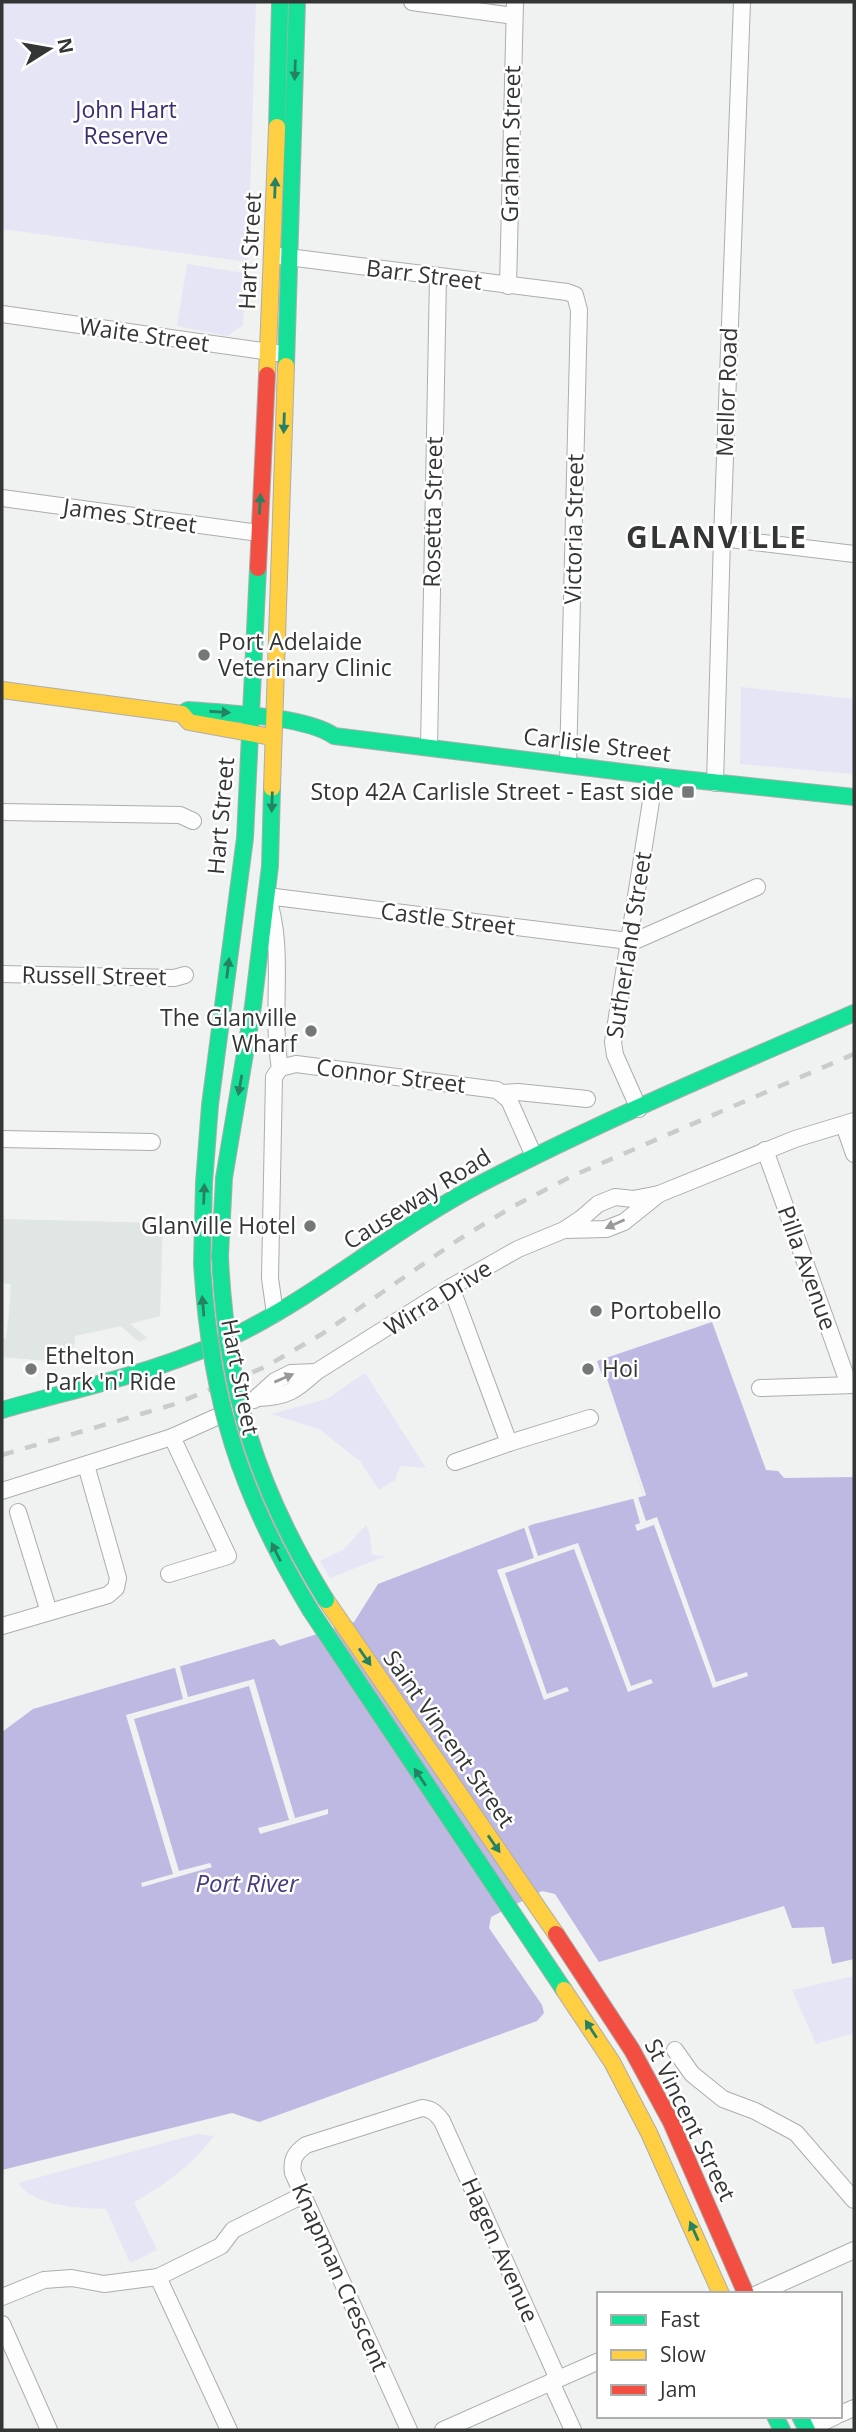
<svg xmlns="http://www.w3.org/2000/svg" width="856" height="2432" font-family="'Open Sans',sans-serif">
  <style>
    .built { fill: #dfe6e3 }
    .green { fill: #e6e5f6 }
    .water { fill: #beb9e2 }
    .pier { fill: #f0f1f1 }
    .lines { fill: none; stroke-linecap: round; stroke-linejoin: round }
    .street-casing { stroke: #acadad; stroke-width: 18 }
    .fast-casing { stroke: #acadad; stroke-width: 18 }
    .slow-casing { stroke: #acadad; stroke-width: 18 }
    .jam-casing { stroke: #acadad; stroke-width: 18 }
    .street { stroke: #fdfdfd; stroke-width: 16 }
    .fast { stroke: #16e098; stroke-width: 16 }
    .slow { stroke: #ffcf43; stroke-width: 16 }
    .jam { stroke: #f24e42; stroke-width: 16 }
    .rail { stroke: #cacbcb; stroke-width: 4.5; stroke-dasharray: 12 12; stroke-linecap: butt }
    .fast-bridge-casing { stroke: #acadad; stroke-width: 18; stroke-linecap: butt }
    .fast-bridge { stroke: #16e098; stroke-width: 16 }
    .oneway { fill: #268262 }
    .oneway2 { fill: #989999 }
    .poi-dot { fill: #767777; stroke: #fefffe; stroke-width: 2.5 }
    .labels { text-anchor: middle; stroke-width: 5; stroke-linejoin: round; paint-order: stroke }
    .park-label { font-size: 23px; fill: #3c2d72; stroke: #fefffe }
    .street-label { font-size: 23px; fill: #343535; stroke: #fefffe }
    .poi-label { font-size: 23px; fill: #343535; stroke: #fefffe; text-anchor: start }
    .water-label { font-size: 24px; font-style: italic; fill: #483a80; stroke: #fefffe }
    .district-label { font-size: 30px; font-weight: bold; letter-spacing: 2px; fill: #343535; stroke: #fefffe }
  </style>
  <rect width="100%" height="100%" fill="#f0f1f1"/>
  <!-- built -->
  <polygon class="built" points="2,1219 163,1223 160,1316 130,1324 147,1338 139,1342 121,1326 75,1336 73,1358 60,1362 2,1357 2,1338 6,1338 9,1315 11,1284 2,1283"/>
  <!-- green -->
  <g class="green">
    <polygon points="2,2 256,2 248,262 2,229"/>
    <polygon points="187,264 245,273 243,325 227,336 177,326"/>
    <polygon points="741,687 854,699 854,774 740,764"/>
    <polygon points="365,1373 426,1468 400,1466 395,1480 379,1490 360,1461 319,1429 271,1414 327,1399"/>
    <polygon points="366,1525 370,1535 372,1555 386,1556 330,1578 320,1561 343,1550"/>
    <polygon points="854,1976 854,2033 816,2044 792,1990"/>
    <path d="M197 2134 214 2136C192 2165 165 2185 134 2202L157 2250 130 2263 106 2209C80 2208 35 2207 18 2183Z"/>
  </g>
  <!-- water -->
  <polygon class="water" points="712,1322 766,1470 778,1471 784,1478 854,1477 854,1959 832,1964 824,1927 792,1928 784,1906 599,1962 555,1894 542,1891 491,1917 489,1928 542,2005 544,2013 537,2021 259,2122 232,2113 2,2170 2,1732 33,1709 274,1639 280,1646 354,1622 378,1584 534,1524 644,1496 597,1361"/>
  <!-- pier -->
  <g class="pier">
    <polygon points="605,1373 646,1495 644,1496 601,1374"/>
    <polygon points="638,1497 646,1521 657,1517 716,1682 747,1672 748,1676 713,1688 654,1525 637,1531 635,1525 640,1523 633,1498"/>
    <polygon points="528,1526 538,1556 578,1543 631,1686 651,1679 653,1683 628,1692 574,1549 505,1573 547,1694 567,1687 569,1691 544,1700 497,1570 534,1558 524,1527"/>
    <polygon points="179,1663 188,1697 254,1679 295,1818 328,1809 328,1814 260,1834 258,1828 289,1820 249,1686 134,1719 179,1871 210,1863 212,1867 142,1887 141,1883 173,1874 126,1715 183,1699 174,1664"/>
  </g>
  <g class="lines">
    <!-- street casing -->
    <g class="street-casing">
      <g id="street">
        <polyline points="412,2 514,16"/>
        <polyline points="280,256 567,292 575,295 579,310 568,764"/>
        <polyline points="508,286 515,2"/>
        <polyline points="2,314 277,353"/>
        <polyline points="2,498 259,533"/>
        <polyline points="722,538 854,554"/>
        <polyline points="429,747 438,277"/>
        <polyline points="715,783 722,538 742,2"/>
        <polyline points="2,812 180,815 193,821"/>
        <polyline points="2,974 174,978 185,975"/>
        <polyline points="280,1068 296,1064 497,1090 509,1100 534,1156"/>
        <polyline points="502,1093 518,1092 587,1099"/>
        <polyline points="639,1109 615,1055 613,1042 655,776"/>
        <polyline points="844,1125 854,1154"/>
        <polyline points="2,1139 152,1142"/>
        <polyline points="765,1150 849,1385"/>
        <polyline points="566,1230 606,1229 624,1222 659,1194 795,1139 854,1121"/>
        <polyline points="451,1287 509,1443"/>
        <path d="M275 1314 270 1278 274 1077 280 1068C270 1012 286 949 267 896L629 941 637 940 757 887"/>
        <polyline points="760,1388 854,1385"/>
        <path d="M258 1398C287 1397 295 1391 316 1372L451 1287 518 1249 564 1230 582 1218 598 1204 615 1197 633 1199 659 1194"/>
        <polyline points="254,1400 275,1381 291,1373 316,1372"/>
        <polyline points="455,1462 509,1443 590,1418"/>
        <polyline points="2,1491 172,1437 230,1411"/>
        <polyline points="18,1512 49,1612"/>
        <polyline points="169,1574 228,1556 172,1437"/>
        <polyline points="2,1626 108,1595 116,1588 118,1578 86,1465"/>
        <polyline points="675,2050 692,2074 723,2099 755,2111 796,2133 854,2200"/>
        <polyline points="158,2277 229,2430"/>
        <polyline points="757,2294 854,2250"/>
        <polyline points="2,2297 44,2280 72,2278 104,2284 158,2277 221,2246 233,2230 303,2195"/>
        <polyline points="2,2324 49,2430"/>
        <polyline points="551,2382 573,2430"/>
        <polyline points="840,2414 854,2408"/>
        <path d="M409 2430 293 2173C291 2159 295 2153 306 2145L422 2108C432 2109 436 2113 442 2121L558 2379"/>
        <polyline points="443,2430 599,2361"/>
        <polyline points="807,2430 836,2416"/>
      </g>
    </g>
    <!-- fast casing -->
    <g class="fast-casing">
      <g id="fast">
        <polyline points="277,127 280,2"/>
        <polyline points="286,366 297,2"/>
        <path d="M182 714 188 710C224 713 306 716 334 736L655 776 854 797"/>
        <polyline points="220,1256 224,1178 253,1006 270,866 272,788"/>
        <polyline points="202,1263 204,1183 210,1105 245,838 258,568"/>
        <path d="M2 1410C83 1387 168 1370 244 1331 327 1288 399 1226 482 1183 603 1120 729 1067 854 1013"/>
        <polyline points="311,1611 564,1990"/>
        <polyline points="775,2416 782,2430"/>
        <polyline points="800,2416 807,2430"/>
      </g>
    </g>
    <!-- slow casing -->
    <g class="slow-casing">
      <g id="slow">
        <polyline points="267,375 277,127"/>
        <polyline points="2,690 182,714 189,722 266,736"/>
        <polyline points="272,788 286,366"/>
        <polyline points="326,1600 556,1934"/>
        <polyline points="564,1990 612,2062 649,2133 721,2294"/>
      </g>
    </g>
    <!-- jam casing -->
    <g class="jam-casing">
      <g id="jam">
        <polyline points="258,568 267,375"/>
        <polyline points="556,1934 632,2050 671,2122 746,2294"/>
      </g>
    </g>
    <!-- street -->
    <use href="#street" class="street"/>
    <!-- fast -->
    <use href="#fast" class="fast"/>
    <!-- slow -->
    <use href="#slow" class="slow"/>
    <!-- jam -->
    <use href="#jam" class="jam"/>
    <!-- rail -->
    <polyline class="rail" points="2,1455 175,1404 265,1367 322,1334 458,1240 512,1207 570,1177 854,1054"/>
    <!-- fast-bridge casing -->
    <g class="fast-bridge-casing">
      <g id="fast-bridge">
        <path d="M220 1256C226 1389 256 1487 326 1600"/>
        <path d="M202 1263C210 1400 240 1494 311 1611"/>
      </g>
    </g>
    <!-- fast-bridge -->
    <use href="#fast-bridge" class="fast-bridge"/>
  </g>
  <!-- one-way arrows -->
  <defs><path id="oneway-solid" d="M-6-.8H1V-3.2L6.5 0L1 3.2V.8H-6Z" transform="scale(1.75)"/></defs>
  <g class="oneway">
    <use href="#oneway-solid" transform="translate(295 70) rotate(92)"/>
    <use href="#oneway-solid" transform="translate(275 188) rotate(-88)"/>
    <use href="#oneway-solid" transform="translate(284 423) rotate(92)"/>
    <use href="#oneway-solid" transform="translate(260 504) rotate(-87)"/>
    <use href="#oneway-solid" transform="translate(220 712) rotate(4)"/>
    <use href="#oneway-solid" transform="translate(272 802) rotate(92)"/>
    <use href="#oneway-solid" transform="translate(228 968) rotate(-83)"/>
    <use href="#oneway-solid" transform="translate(240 1085) rotate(100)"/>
    <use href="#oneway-solid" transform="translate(204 1194) rotate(-88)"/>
    <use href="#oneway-solid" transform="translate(203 1306) rotate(-95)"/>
    <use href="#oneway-solid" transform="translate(276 1552) rotate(-116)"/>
    <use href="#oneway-solid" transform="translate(365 1657) rotate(55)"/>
    <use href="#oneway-solid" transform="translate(420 1777) rotate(-124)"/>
    <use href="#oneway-solid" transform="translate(494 1844) rotate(55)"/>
    <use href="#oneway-solid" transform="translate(591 2029) rotate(-123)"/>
    <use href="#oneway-solid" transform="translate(694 2231) rotate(-114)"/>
  </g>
  <g class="oneway2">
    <use href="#oneway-solid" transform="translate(615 1224) rotate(156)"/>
    <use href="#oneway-solid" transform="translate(284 1378) rotate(-23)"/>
  </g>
  <!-- markers -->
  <g class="poi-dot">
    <circle cx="204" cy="655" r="7"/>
    <rect x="681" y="785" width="14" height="14" rx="3.5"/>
    <circle cx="311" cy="1031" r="7"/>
    <circle cx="310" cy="1226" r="7"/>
    <circle cx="596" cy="1311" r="7"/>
    <circle cx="31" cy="1369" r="7"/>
    <circle cx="588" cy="1369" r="7"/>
  </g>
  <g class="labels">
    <!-- park labels -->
    <g class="park-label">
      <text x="126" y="118">John Hart<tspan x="126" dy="26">Reserve</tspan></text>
    </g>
    <!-- street labels -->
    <g class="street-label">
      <text transform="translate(511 144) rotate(-89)" y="8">Graham Street</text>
      <text transform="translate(250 251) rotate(-87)" y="8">Hart Street</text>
      <text transform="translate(424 275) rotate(7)" y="8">Barr Street</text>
      <text transform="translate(144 335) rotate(8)" y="8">Waite Street</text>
      <text transform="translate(727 392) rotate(-88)" y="8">Mellor Road</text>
      <text transform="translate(433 512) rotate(-89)" y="8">Rosetta Street</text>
      <text transform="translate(130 516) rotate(8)" y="8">James Street</text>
      <text transform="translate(574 529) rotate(-89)" y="8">Victoria Street</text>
      <text transform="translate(597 745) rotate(7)" y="8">Carlisle Street</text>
      <text transform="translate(221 816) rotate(-85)" y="8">Hart Street</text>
      <text transform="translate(448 919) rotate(7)" y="8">Castle Street</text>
      <text transform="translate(629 945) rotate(-81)" y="8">Sutherland Street</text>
      <text transform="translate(94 976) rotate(1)" y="8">Russell Street</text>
      <text transform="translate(391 1076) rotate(7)" y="8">Connor Street</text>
      <text transform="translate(417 1199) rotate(-32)" y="8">Causeway Road</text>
      <text transform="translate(807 1268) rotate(70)" y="8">Pilla Avenue</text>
      <text transform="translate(438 1298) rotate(-32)" y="8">Wirra Drive</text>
      <text transform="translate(240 1377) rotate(79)" y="8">Hart Street</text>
      <text transform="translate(449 1739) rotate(55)" y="8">Saint Vincent Street</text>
      <text transform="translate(690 2120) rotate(64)" y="8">St Vincent Street</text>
      <text transform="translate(500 2250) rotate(66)" y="8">Hagen Avenue</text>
      <text transform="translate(340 2277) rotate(66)" y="8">Knapman Crescent</text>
    </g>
    <!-- poi labels -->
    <g class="poi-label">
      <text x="218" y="650">Port Adelaide<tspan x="218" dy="26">Veterinary Clinic</tspan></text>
      <text x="674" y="800" text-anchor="end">Stop 42A Carlisle Street - East side</text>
      <text x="297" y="1026" text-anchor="end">The Glanville<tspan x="297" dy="26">Wharf</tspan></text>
      <text x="296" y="1234" text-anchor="end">Glanville Hotel</text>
      <text x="610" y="1319">Portobello</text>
      <text x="45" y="1364">Ethelton<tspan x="45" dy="26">Park 'n' Ride</tspan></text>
      <text x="602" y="1377">Hoi</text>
    </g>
    <!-- water labels -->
    <g class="water-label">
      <text x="247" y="1892">Port River</text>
    </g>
    <!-- district labels -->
    <g class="district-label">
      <text x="717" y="548">GLANVILLE</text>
    </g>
  </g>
  <!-- border -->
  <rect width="856" height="2432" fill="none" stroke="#343535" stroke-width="7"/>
  <!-- legend -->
  <rect x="597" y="2292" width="245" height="126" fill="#fefffe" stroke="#adaeae" stroke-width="2"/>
  <rect x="611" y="2315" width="35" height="10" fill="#16e098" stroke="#adaeae" stroke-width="2"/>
  <text x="660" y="2327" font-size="21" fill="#343535">Fast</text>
  <rect x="611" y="2350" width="35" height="10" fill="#ffcf43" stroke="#adaeae" stroke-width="2"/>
  <text x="660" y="2362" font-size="21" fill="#343535">Slow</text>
  <rect x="611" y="2385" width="35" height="10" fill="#f24e42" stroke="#adaeae" stroke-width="2"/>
  <text x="660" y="2397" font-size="21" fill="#343535">Jam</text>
  <!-- north arrow -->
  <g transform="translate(49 49) rotate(79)" stroke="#fefffe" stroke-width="5" paint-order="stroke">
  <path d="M0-5L12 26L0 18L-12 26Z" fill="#343535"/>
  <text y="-10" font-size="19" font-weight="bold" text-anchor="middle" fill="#343535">N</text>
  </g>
</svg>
